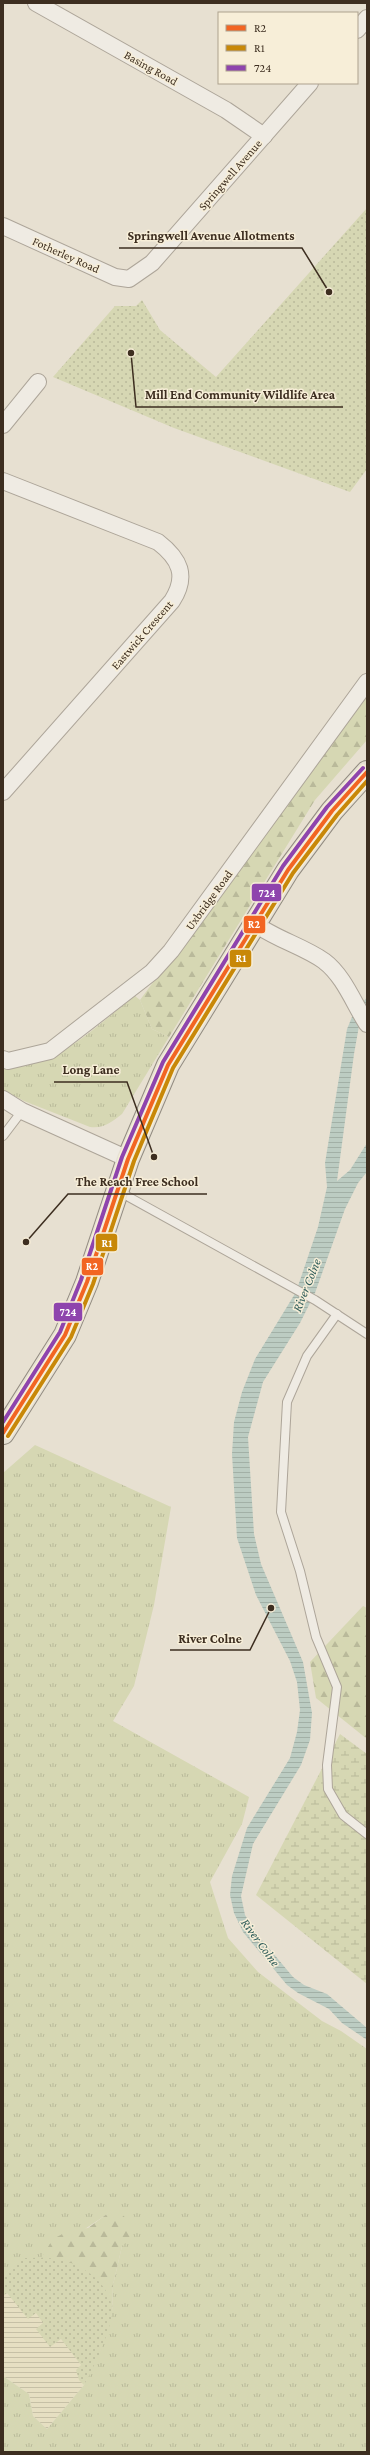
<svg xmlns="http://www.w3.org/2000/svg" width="370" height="2455" font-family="'Crimson Pro',serif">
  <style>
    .farmland { fill: url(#farmland-rules) }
    .grass { fill: url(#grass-tufts) }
    .forest { fill: url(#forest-firs) }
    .wetland { fill: url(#wetland-marsh) }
    .park { fill: url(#park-dots) }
    .water { fill: url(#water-rules) }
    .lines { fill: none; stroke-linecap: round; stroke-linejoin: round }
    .lane-casing { stroke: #ada599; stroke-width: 10 }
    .street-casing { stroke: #ada599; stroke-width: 18 }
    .primary-casing { stroke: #928b80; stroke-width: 24 }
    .lane { stroke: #efebe3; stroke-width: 8 }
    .street { stroke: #efebe3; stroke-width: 16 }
    .primary { stroke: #e6e1d4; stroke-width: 22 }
    .bus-1-casing { stroke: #f7eed8; stroke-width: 7 }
    .bus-2-casing { stroke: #f7eed8; stroke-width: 7 }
    .bus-3-casing { stroke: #f7eed8; stroke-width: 7 }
    .bus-1 { stroke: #f26522; stroke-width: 4 }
    .bus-2 { stroke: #c88808; stroke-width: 4 }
    .bus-3 { stroke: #8e44ad; stroke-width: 4 }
    .labels { text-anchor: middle; stroke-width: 3; stroke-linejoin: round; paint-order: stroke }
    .street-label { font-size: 12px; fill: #3d2e20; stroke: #f7eed8 }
    .water-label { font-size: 13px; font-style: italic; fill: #2f5d5a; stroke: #f7eed8 }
    .leader { fill: none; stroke: #3d2e20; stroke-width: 1.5 }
    .callout-dot { fill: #3d2e20; stroke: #f7eed8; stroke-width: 1.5 }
    .callout-label { font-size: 13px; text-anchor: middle; font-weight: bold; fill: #3d2e20; stroke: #f7eed8; stroke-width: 3; stroke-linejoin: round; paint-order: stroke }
    .line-badge { stroke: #f7eed8; stroke-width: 1.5 }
    .badge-label { font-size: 11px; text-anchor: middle; font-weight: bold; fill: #fff }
  </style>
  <defs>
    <pattern id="farmland-rules" width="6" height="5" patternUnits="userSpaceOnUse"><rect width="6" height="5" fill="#e6dfc2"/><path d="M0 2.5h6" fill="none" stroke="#c6c0a6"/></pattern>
    <pattern id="grass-tufts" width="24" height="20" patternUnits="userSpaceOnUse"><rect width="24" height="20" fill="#d6d7b3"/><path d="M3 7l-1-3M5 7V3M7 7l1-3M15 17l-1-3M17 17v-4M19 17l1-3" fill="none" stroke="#b9b99a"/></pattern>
    <pattern id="forest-firs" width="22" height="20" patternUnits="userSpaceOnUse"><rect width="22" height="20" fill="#d6d7b3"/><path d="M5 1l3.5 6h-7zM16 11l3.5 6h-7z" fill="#b9b99a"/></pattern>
    <pattern id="wetland-marsh" width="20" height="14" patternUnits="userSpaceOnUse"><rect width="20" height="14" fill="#d6d7b3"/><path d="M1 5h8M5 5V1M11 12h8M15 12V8" fill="none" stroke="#b9b99a"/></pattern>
    <pattern id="park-dots" width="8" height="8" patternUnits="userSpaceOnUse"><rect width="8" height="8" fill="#d6d7b3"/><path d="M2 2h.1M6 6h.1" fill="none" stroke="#b9b99a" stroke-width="1.8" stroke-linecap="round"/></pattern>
    <pattern id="water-rules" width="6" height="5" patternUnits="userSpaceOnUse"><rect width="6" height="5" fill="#bcccc2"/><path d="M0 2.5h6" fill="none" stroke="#a2b0a6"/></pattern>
  </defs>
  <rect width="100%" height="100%" fill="#e7e0d1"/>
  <!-- farmland -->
  <polygon class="farmland" points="3,2278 92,2370 84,2385 47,2429 33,2416 29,2394 3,2376"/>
  <!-- grass -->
  <g class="grass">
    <path d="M135 996 140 1000 152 1029 169 1037 122 1114C112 1122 103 1129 90 1127L24 1101 3 1090V1067C55 1071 96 1025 135 996Z"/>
    <polygon points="35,1445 171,1507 154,1605 134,1686 113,1721 249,1797 242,1824 210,1882 228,1938 258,1972 322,2021 341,2031 367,2049 367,2452 3,2452 3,2376 29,2394 33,2416 47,2429 84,2385 100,2351 112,2313 113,2285 122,2246 115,2209 41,2258 20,2259 3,2278 3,1473"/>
  </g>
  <!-- forest -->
  <g class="forest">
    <polygon points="367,692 367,740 315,800 169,1037 152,1029 140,1000"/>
    <polygon points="363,1606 367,1608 367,1739 316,1698 310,1662"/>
    <polygon points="115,2208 129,2221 133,2236 122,2246 113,2285 112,2313 41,2258 53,2239 70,2230 88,2228"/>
  </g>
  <!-- wetland -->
  <polygon class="wetland" points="340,1734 367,1754 367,1984 256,1895"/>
  <!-- park -->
  <g class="park">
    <polygon points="367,208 367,469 350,492 174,428 53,377 115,306 136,306 142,300 160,330 216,377"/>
    <path d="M20 2258C33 2258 45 2257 57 2259 82 2263 113 2285 112 2313 110 2333 94 2367 84 2385L79 2380 76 2370 81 2365 61 2339 50 2347 36 2329 43 2323 36 2313 28 2319 7 2293 3 2296V2278Z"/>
  </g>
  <!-- water -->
  <polygon class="water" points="367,997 367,1012 359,1026 354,1054 337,1181 350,1170 367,1143 367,1172 358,1183 345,1209 315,1293 300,1323 263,1382 248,1437 254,1534 261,1564 303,1662 312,1713 310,1740 301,1765 253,1844 241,1896 245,1915 257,1934 293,1977 304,1985 327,1994 367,2028 367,2040 342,2023 329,2009 298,1993 287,1985 243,1932 234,1913 230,1895 232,1876 247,1828 290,1758 297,1732 300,1710 297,1682 290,1661 256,1595 237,1538 232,1454 234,1422 242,1392 255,1359 296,1292 318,1227 327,1187 325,1163 347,1029 352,1017"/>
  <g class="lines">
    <!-- lane casing -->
    <g class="lane-casing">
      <g id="lane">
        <polyline points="3,1136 22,1111"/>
        <polyline points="118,1191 315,1300 367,1334"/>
        <polyline points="337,1314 307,1356 287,1402 281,1512 300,1571 316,1637 337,1687 327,1765 328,1789 343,1815 367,1834"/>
      </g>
    </g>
    <!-- street casing -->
    <g class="street-casing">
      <g id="street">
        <polyline points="36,3 226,110 264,136"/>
        <polyline points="357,30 367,18"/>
        <polyline points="3,226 115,277 129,279 152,263 310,83"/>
        <polyline points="3,425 38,382"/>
        <path d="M3 481 158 542C180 559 188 576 172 601L3 792"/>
        <path d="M254 923C275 939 303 946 324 961 344 976 354 1004 367 1024"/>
        <polyline points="3,1059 8,1061 50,1051 152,972 171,951 367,682"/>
        <polyline points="3,1099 22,1111 128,1159"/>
      </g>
    </g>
    <!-- primary casing -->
    <g class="primary-casing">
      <polyline id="primary" points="3,1433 65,1335 87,1282 128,1159 168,1065 288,870 332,811 367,772"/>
    </g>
    <!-- lane -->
    <use href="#lane" class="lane"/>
    <!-- street -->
    <use href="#street" class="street"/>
    <!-- primary -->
    <use href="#primary" class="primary"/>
    <!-- bus-1 casing -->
    <g class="bus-1-casing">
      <polyline id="bus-1" points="3,1433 65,1335 87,1282 128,1159 168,1065 288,870 332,811 367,772"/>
    </g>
    <!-- bus-2 casing -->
    <g class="bus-2-casing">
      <polyline id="bus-2" points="8,1436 71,1337 93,1284 134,1161 173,1068 293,873 337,815 367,781"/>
    </g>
    <!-- bus-3 casing -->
    <g class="bus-3-casing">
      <polyline id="bus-3" points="3,1422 60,1332 81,1280 122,1157 163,1062 283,866 327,807 363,768"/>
    </g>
    <!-- bus-1 -->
    <use href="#bus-1" class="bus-1"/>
    <!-- bus-2 -->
    <use href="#bus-2" class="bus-2"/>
    <!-- bus-3 -->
    <use href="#bus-3" class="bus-3"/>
  </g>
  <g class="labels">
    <!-- street labels -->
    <g class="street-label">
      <text transform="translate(151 68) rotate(29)" y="4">Basing Road</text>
      <text transform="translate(230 175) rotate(-49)" y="4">Springwell Avenue</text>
      <text transform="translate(66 255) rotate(24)" y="4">Fotherley Road</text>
      <text transform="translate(142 635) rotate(-49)" y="4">Eastwick Crescent</text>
      <text transform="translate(209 900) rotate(-54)" y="4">Uxbridge Road</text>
    </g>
    <!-- water labels -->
    <g class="water-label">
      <text transform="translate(306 1285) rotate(-68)" y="5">River Colne</text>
      <text transform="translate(261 1942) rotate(54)" y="5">River Colne</text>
    </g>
  </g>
  <!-- callouts -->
  <path class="leader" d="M329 292L302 248H119M131 353L136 407H343M154 1157L127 1082H54M26 1242L68 1194H207M271 1608L250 1650H170"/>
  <g class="callout-dot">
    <circle cx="329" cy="292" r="4"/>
    <circle cx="131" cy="353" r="4"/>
    <circle cx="154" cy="1157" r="4"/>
    <circle cx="26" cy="1242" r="4"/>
    <circle cx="271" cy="1608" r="4"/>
  </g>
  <g class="callout-label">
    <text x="211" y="240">Springwell Avenue Allotments</text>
    <text x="240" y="399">Mill End Community Wildlife Area</text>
    <text x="91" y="1074">Long Lane</text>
    <text x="137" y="1186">The Reach Free School</text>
    <text x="210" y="1643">River Colne</text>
  </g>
  <g class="line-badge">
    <rect x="251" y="883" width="31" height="19" rx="4" fill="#8e44ad"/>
    <rect x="243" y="915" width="23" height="19" rx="4" fill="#f26522"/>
    <rect x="229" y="949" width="23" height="19" rx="4" fill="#c88808"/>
    <rect x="95" y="1233" width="23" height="19" rx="4" fill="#c88808"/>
    <rect x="81" y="1257" width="23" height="19" rx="4" fill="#f26522"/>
    <rect x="53" y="1302" width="30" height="20" rx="4" fill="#8e44ad"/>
  </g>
  <g class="badge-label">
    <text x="267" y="897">724</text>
    <text x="254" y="928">R2</text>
    <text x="241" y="962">R1</text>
    <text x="107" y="1247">R1</text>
    <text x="92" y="1270">R2</text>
    <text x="68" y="1316">724</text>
  </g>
  <!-- border -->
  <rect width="370" height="2455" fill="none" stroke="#3d2e20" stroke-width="8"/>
  <!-- legend -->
  <rect x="218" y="12" width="140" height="72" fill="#f7eed8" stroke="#ada18e"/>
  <rect x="226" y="25" width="20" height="6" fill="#f26522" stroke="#ada18e"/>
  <text x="254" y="32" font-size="12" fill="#3d2e20">R2</text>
  <rect x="226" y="45" width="20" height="6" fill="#c88808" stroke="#ada18e"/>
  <text x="254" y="52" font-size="12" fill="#3d2e20">R1</text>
  <rect x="226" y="65" width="20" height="6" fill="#8e44ad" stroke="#ada18e"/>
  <text x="254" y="72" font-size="12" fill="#3d2e20">724</text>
</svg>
